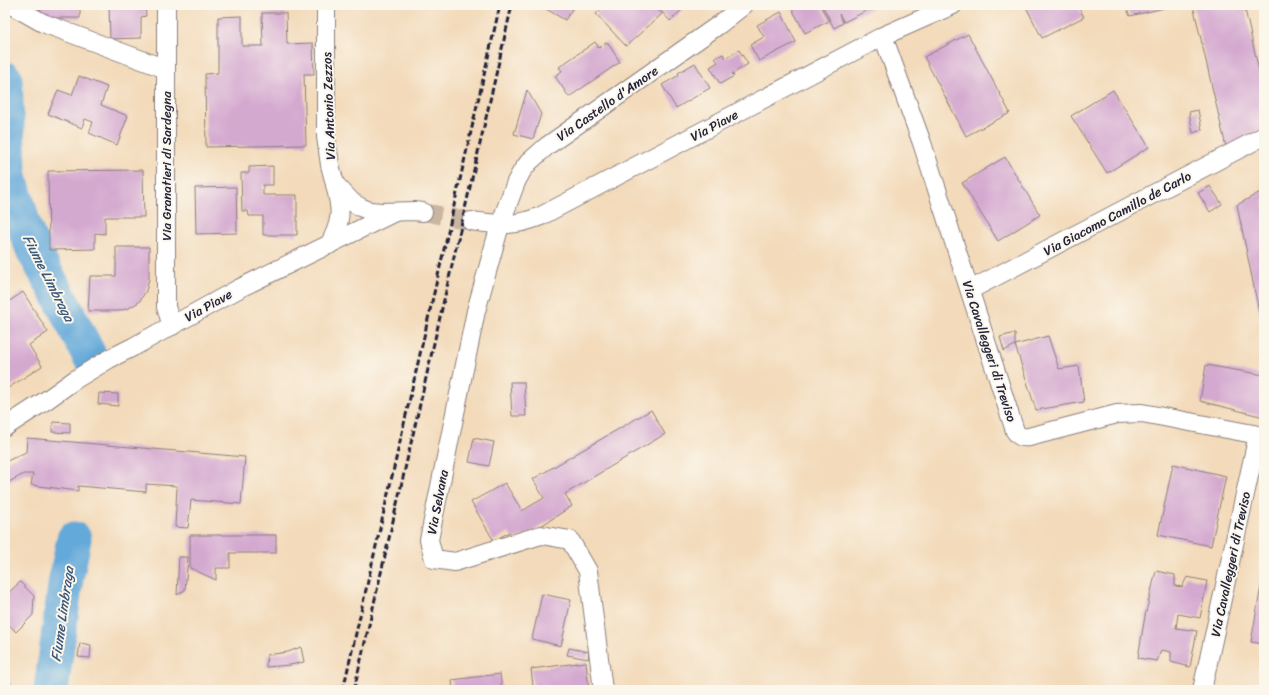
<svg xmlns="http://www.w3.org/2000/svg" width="1269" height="695" font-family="Sriracha,sans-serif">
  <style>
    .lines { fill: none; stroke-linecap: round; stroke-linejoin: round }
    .river { stroke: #64a9d9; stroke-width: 35 }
    .building { fill: #d4a9d0 }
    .minor-tunnel { stroke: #c9b5a1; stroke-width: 18; stroke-dasharray: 18 9; stroke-linecap: butt }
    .minor-casing { stroke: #8a7e7a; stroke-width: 20 }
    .minor { stroke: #fff; stroke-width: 18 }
    .rail { stroke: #22223b; stroke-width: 3; stroke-dasharray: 6 3; stroke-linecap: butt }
    .labels { text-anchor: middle; stroke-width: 4; stroke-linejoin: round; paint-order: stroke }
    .street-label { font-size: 13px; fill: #22223b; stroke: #fbf7ec }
    .water-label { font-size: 14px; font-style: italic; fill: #3c587a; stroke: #fbf7ec }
  </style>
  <rect width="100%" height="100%" fill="#fbf7ec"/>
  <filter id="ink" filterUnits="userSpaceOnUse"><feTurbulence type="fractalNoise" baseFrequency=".025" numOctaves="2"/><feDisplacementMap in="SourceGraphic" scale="8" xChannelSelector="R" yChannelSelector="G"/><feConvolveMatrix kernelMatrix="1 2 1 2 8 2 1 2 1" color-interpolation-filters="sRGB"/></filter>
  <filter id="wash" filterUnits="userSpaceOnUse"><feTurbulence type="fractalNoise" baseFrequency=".012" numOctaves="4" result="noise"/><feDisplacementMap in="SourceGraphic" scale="16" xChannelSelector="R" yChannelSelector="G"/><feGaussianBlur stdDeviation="0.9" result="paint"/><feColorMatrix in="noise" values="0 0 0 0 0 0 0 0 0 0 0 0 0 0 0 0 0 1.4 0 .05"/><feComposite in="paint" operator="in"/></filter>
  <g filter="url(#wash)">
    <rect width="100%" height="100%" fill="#f3daba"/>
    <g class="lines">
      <!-- river -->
      <g class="river">
        <polyline points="5,79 9,168 11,181 25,229 34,252 60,298 89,355"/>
        <polyline points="51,690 66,579 74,539"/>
      </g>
    </g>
    <g id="blocks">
      <!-- building -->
      <g class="building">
        <polygon points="37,5 80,5 80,18 48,18 48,14 38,14"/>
        <polygon points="109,5 145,5 146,16 141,17 141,38 110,39"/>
        <polygon points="541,5 575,5 565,20 541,6"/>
        <polygon points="606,5 633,5 637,9 641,5 653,5 662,14 626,46 596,14"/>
        <polygon points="656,5 687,5 670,21"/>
        <polygon points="790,5 820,5 829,21 805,33"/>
        <polygon points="822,5 878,5 844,22 839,14 843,23 834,28"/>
        <polygon points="1029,5 1077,5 1084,17 1042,38 1026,7"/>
        <polygon points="1125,5 1173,5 1173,6 1130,16"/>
        <polygon points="1193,5 1244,5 1264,93 1264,128 1226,147"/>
        <polygon points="781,12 796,42 759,61 750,45 764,37 757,25"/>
        <polygon points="262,13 286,13 287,44 313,43 314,74 304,74 306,145 206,147 205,74 218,73 218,17 242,16 242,46 263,46"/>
        <polygon points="968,34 1010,113 966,136 924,57"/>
        <polygon points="595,42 599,48 607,42 620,62 569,97 555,76 562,71 559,67"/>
        <polygon points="739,50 748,64 732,74 734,76 720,84 710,67 718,62 715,58 723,54 726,58"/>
        <polygon points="695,63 710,88 676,108 662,85 679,75 678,73"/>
        <polygon points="79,76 107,87 101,105 128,116 117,145 89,133 93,122 85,119 82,128 48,114 58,90 72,95"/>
        <polygon points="527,90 541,114 533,139 514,134"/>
        <polygon points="1113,90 1149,147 1107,173 1071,116"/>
        <polygon points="1198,110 1202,130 1193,133 1189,112"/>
        <polygon points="1005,157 1040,215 998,241 962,183"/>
        <polygon points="273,166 273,185 263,185 263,195 297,195 297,235 263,235 263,216 249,216 248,211 242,211 241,173 249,173 249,167"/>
        <polygon points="143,170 144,217 105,217 105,234 95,233 95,249 49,250 48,171"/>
        <polygon points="1210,186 1222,204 1210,212 1198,193"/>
        <polygon points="236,187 237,233 196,234 195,188"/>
        <polygon points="1264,190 1264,331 1263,331 1237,205"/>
        <polygon points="116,247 149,247 149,279 146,291 139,302 129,308 118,311 88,311 90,276 116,276"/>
        <polygon points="23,292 48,332 29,345 42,366 5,390 5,304"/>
        <polygon points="1015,333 1015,345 1004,351 1000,337"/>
        <polygon points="1048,336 1059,369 1079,366 1084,402 1036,410 1015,345"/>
        <polygon points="1206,365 1264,375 1264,417 1200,401"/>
        <polygon points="510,382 524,382 526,416 512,416"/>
        <polygon points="99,393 118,394 118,406 98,404"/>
        <polygon points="651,410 665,434 565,494 572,506 527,535 513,539 509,532 494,541 471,502 505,483 522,511 544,498 533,479"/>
        <polygon points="53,422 70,423 70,433 52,432"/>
        <polygon points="27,438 245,457 241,504 191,500 188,528 175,527 177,486 146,484 146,492 78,486 78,491 31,485 33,474 24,474 5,484 5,462 26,452"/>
        <polygon points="474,438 494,442 489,466 469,462"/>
        <polygon points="1173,464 1226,476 1211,546 1158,535"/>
        <polygon points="190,535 276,535 276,553 230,553 230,568 216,568 216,580 190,568"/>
        <polygon points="179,557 188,557 185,590 177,595"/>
        <polygon points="1156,571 1175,575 1175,586 1182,587 1187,577 1207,581 1200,618 1178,614 1176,628 1197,631 1190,667 1171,662 1171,652 1161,650 1157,661 1138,658 1145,616"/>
        <polygon points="1263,575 1264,575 1264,644 1251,642"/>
        <polygon points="20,582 34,596 33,615 16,632 5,620 5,596"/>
        <polygon points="542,594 571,600 561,646 532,639"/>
        <polygon points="80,643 91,645 90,658 78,657"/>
        <polygon points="301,647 304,662 290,665 266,667 267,655 288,652"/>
        <polygon points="569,648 589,652 588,659 567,655"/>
        <polygon points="586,662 589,690 513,690 533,686 531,669"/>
        <polygon points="500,674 502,690 453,690 452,680"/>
        <polygon points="5,677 11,684 5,690"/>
      </g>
    </g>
  </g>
  <g filter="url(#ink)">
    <use href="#blocks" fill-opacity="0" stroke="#8a7e7a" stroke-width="1"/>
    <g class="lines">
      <!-- minor-tunnel -->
      <polyline class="minor-tunnel" points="423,212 471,221"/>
      <!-- minor casing -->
      <g class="minor-casing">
        <g id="minor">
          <polyline points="11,5 43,23 166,69"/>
          <polyline points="166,5 166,307 172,326"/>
          <polyline points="326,5 326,137 330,165 335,184 352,202 360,207 370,211 381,212 414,211 423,212"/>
          <path d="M883 36 922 143 1015 431C1019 437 1022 438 1029 437L1117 414 1142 413 1264 436"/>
          <path d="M471 221C499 225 514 227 541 216L883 36 953 5"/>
          <path d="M329 245C342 221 342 211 335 185"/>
          <polyline points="970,290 1264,136"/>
          <polyline points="5,427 48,399 76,379 109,359 133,347 240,288 395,212"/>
          <polyline points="603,690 588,571 570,540 541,535 455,562 434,559 429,540 476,311 500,225 516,182 522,171 529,162 547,146 720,24 744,5"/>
          <polyline points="1202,690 1258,435"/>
        </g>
      </g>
      <!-- minor -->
      <use href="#minor" class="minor"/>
      <!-- rail -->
      <g class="rail">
        <polyline points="343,690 500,5"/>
        <polyline points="354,690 512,5"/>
      </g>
    </g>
  </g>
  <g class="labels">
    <!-- street labels -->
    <g class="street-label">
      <text transform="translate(607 103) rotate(-35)" y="5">Via Castello d'Amore</text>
      <text transform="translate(328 106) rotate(-92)" y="5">Via Antonio Zezzos</text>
      <text transform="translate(714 125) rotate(-28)" y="5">Via Piave</text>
      <text transform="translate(166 166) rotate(-90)" y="5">Via Granatieri di Sardegna</text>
      <text transform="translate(1117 213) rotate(-28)" y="5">Via Giacomo Camillo de Carlo</text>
      <text transform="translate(208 305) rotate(-29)" y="5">Via Piave</text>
      <text transform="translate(990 351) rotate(72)" y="5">Via Cavalleggeri di Treviso</text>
      <text transform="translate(437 502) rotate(-79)" y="5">Via Selvana</text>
      <text transform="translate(1230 564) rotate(-78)" y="5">Via Cavalleggeri di Treviso</text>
    </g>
    <!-- water labels -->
    <g class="water-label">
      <text transform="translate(49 278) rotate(63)" y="5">Fiume Limbraga</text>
      <text transform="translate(62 614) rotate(-82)" y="5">Fiume Limbraga</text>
    </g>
  </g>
  <!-- margin -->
  <rect width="1269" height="695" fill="none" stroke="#fbf7ec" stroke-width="20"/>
</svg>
